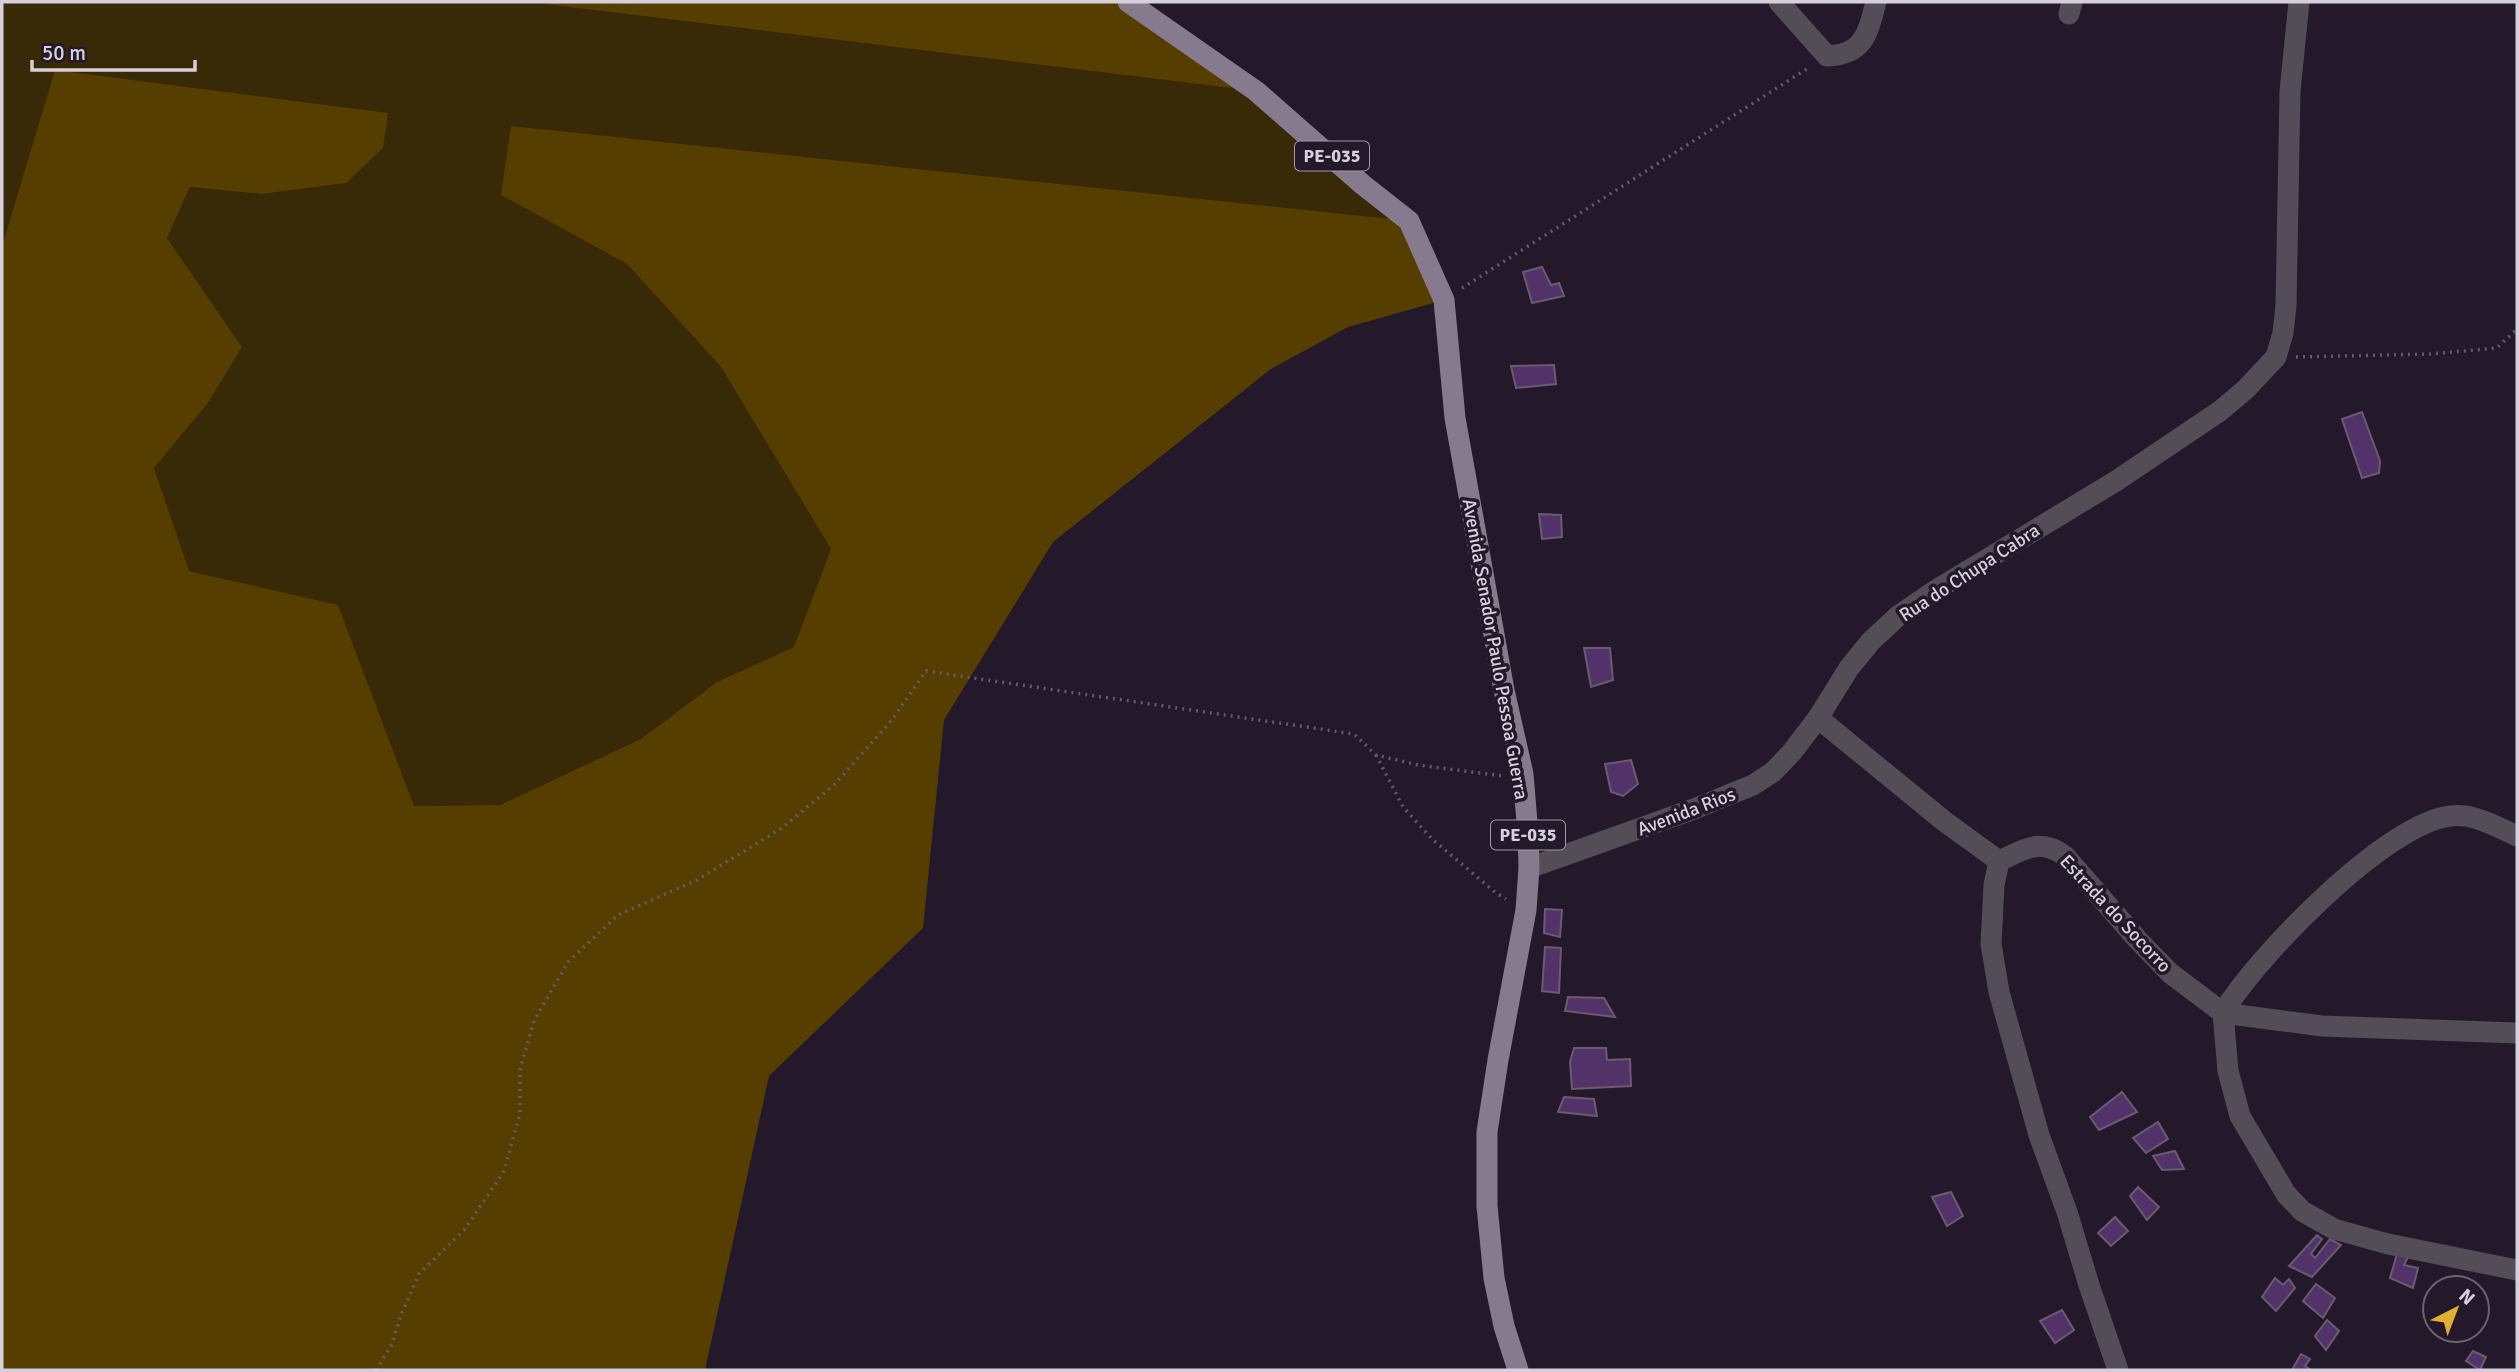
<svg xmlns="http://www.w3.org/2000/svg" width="2519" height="1372" font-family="Signika,sans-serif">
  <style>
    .green { fill: #382907 }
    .forest { fill: #563e00 }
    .building { fill: #533269; stroke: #675c70; stroke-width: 2 }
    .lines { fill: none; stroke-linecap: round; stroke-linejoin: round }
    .path { stroke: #635b6a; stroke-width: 3.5; stroke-dasharray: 2 5; stroke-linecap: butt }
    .minor { stroke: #524d56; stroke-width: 21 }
    .major { stroke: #867b8e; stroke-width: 21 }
    .labels { text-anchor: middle; stroke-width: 7; stroke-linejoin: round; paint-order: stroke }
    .shield { fill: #23192a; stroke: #a099a7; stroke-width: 2 }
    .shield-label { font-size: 18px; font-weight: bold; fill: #d6d0dc }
    .street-label { font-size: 19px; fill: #d6d0dc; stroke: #23192a }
  </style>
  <rect width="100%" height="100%" fill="#23192a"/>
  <!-- green -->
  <polygon class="green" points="2,2 546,2 546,4 1256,91 1409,221 501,195 627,264 721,367 831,549 795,647 717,682 641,739 500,805 413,806 338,605 188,571 154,468 208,403 242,347 167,238 190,187 261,194 388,114 55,71 2,246"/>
  <!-- forest -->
  <g class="forest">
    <polygon points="546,2 1128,2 1256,91 545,4"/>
    <polygon points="55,70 388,113 383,148 346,183 261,194 190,187 167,238 242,347 208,403 154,468 189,571 338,605 414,806 500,805 641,739 717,682 794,647 831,549 721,367 627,264 501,195 511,126 1409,221 1444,300 1348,327 1271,369 1053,542 944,720 923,928 769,1076 705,1370 2,1370 2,246"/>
  </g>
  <!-- building -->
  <g class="building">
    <polygon points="1542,267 1551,285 1559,283 1564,296 1532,303 1523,272"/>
    <polygon points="1554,365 1556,384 1516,388 1511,366"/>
    <polygon points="2362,412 2380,461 2379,473 2362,478 2342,419"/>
    <polygon points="1539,514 1561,515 1562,537 1542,539"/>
    <polygon points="1584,648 1610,648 1613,680 1591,687"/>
    <polygon points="1631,760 1638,784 1623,796 1611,792 1605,764"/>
    <polygon points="1545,909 1562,910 1560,937 1544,933"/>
    <polygon points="1545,947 1561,948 1559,993 1542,991"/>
    <polygon points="1568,997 1604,998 1615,1017 1565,1011"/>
    <polygon points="1574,1048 1606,1048 1607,1060 1630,1059 1631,1086 1572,1089 1570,1062"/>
    <polygon points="2122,1092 2137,1112 2099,1130 2090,1117"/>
    <polygon points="1564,1097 1594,1099 1597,1116 1558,1112"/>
    <polygon points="2158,1122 2168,1139 2146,1153 2133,1138"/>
    <polygon points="2175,1151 2184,1169 2162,1170 2153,1156"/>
    <polygon points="2138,1187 2159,1207 2147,1220 2130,1196"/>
    <polygon points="1951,1192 1963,1216 1947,1226 1932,1197"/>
    <polygon points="2115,1217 2128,1231 2111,1246 2098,1233"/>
    <polygon points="2317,1235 2322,1239 2311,1254 2315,1258 2330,1239 2341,1245 2312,1277 2289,1266"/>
    <polygon points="2397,1254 2408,1257 2404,1265 2418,1268 2413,1288 2390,1278"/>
    <polygon points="2275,1278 2283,1285 2289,1279 2295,1288 2276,1311 2262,1297"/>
    <polygon points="2316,1284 2335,1298 2323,1318 2303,1301"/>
    <polygon points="2062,1310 2074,1330 2055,1343 2040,1321"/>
    <polygon points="2327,1320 2339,1331 2326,1350 2315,1336"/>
    <polygon points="2473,1351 2486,1357 2480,1370 2466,1361"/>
    <polygon points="2301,1354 2310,1359 2305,1366 2311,1370 2292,1370"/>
  </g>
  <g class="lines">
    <!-- path -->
    <g class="path">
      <polyline points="1462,288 1810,67"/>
      <polyline points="2296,357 2430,354 2497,348 2517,329"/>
      <polyline points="1376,755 1403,807 1432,839 1496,893 1506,899"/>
      <polyline points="376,1370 391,1346 401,1315 419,1274 465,1229 504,1171 520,1114 520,1070 534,1021 568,962 618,915 697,880 782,828 834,785 892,720 926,671 1354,734 1376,755 1418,765 1503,776"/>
    </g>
    <!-- minor -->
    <g class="minor">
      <path d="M1779 2 1827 56C1864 55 1868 33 1876 2"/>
      <polyline points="2069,14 2072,2"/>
      <path d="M1818 718 1944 821 1999 861C2024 850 2039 837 2065 856L2137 939 2170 973 2223 1013 2228 1071 2240 1116 2286 1194 2302 1211 2334 1229 2388 1244 2517 1270"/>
      <path d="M2517 836C2497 827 2473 813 2451 816 2387 822 2255 958 2223 1013L2322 1026 2517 1033"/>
      <polyline points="1999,861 1994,885 1991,944 1999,992 2039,1135 2067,1212 2089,1285 2118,1370"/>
      <polyline points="1529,868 1694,809 1753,785 1773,772 1792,752 1818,718 1849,668 1871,641 1898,616 1936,590 2116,481 2220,411 2246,389 2276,357 2283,333 2286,306 2290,91 2299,2"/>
    </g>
    <!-- major -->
    <polyline class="major" points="1128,2 1256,91 1362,184 1409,221 1444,300 1455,418 1504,690 1523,774 1528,834 1529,868 1526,910 1498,1060 1487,1132 1487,1206 1494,1278 1504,1326 1518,1370"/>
  </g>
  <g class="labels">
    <!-- shield labels -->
    <g class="shield">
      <rect x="1295" y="141.5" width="74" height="29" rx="5"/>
      <rect x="1491" y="820.5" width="74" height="29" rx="5"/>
    </g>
    <g class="shield-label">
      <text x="1332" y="162">PE-035</text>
      <text x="1528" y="841">PE-035</text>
    </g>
    <!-- street labels -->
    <g class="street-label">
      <text transform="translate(1969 572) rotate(-33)" y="7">Rua do Chupa Cabra</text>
      <text transform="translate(1496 649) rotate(80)" y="7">Avenida Senador Paulo Pessoa Guerra</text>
      <text transform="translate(1686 811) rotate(-21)" y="7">Avenida Rios</text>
      <text transform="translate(2116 913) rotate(47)" y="7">Estrada do Socorro</text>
    </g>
  </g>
  <!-- border -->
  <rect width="2519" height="1372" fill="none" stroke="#d6d0dc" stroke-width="7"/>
  <!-- north arrow -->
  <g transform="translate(2456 1309) rotate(42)"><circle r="33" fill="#23192a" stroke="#6b6271" stroke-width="2"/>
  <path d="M0-5L12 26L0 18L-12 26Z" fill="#e2ae34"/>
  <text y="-10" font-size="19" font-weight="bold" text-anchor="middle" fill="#d6d0dc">N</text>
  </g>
  <!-- scale -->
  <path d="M32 60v10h163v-10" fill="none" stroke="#d6d0dc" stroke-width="3.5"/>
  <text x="42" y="60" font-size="21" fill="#d6d0dc" stroke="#23192a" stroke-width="5" paint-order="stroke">50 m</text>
</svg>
